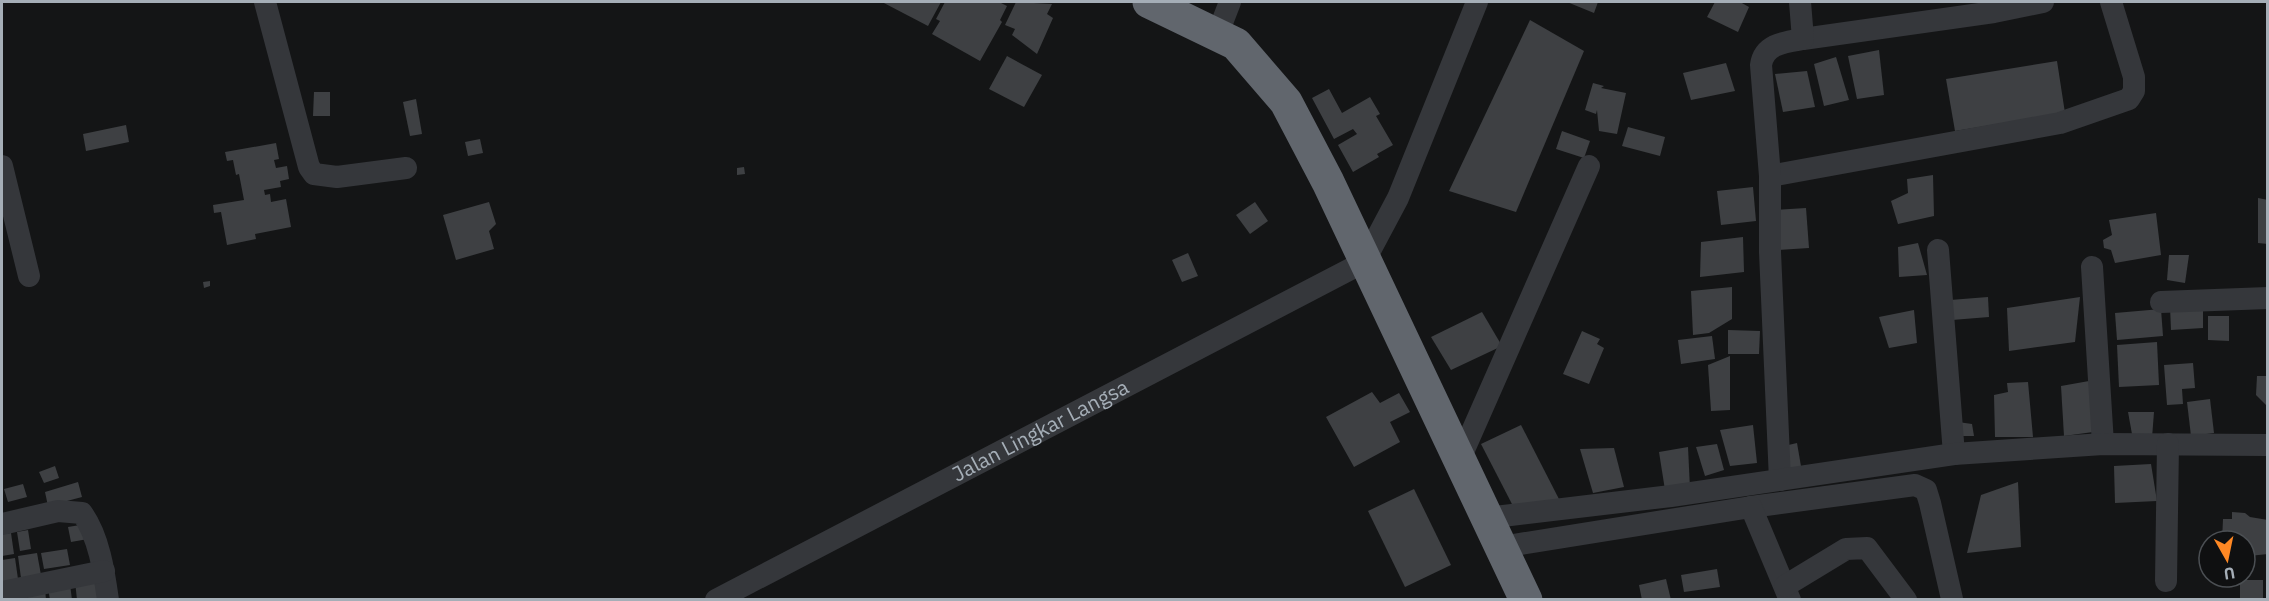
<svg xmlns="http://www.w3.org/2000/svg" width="2269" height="601" font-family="'IBM Plex Sans',sans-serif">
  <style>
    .building { fill: #3e4043 }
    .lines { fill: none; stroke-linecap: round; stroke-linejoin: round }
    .minor { stroke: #35373b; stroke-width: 22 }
    .highway { stroke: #61666d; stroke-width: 33 }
    .labels { text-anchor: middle; stroke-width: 6; stroke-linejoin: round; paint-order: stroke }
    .street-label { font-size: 21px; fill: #a5aeb7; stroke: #0f1011 }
  </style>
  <rect width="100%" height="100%" fill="#141516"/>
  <!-- building -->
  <g class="building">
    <polygon points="882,2 941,2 928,26"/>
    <polygon points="945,2 999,2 1007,6 1000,20 1002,22 980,61 932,34 940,21 936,19"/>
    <polygon points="1016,2 1052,4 1047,14 1053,18 1037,54 1012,35 1015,29 1005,25"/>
    <polygon points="1567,2 1598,2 1594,13"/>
    <polygon points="1715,2 1740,2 1749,7 1738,32 1707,17"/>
    <polygon points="1530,20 1584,51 1516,212 1449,191"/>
    <polygon points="1879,50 1884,95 1857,99 1848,56"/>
    <polygon points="1007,56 1042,75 1024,107 989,89"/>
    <polygon points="1836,57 1849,100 1824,106 1814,64"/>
    <polygon points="2057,61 2065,113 1955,131 1946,79"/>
    <polygon points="1726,63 1735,91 1691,100 1683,73"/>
    <polygon points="1807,71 1815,107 1783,112 1775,74"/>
    <polygon points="1593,83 1604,86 1601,88 1626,93 1617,134 1599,131 1597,110 1596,114 1585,110"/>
    <polygon points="1329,89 1342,113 1370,97 1380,114 1376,116 1393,145 1377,154 1379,157 1353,172 1338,145 1357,134 1353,129 1334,139 1312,98"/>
    <polygon points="314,92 330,92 330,116 313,116"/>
    <polygon points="416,99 422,134 410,136 403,102"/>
    <polygon points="126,125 129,142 86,151 83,134"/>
    <polygon points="1628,127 1665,137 1660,156 1622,146"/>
    <polygon points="1562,131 1590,141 1584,158 1556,149"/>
    <polygon points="480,139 483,153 468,156 465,142"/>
    <polygon points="276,143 279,159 274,160 276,168 287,166 289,179 280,181 281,187 264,190 265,195 270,194 271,202 286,199 291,227 255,234 256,239 227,245 221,212 214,213 213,205 244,200 239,174 236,175 233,160 227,161 225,152"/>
    <polygon points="744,167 745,174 737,175 737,168"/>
    <polygon points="1933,175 1934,216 1898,224 1891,201 1908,193 1907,179"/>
    <polygon points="1753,187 1756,221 1721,225 1717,191"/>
    <polygon points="2258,198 2268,200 2268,244 2258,243"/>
    <polygon points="489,202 496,224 489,231 494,249 456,260 443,215"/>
    <polygon points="1255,202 1268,221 1250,234 1236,215"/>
    <polygon points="1806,208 1809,248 1777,250 1775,210"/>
    <polygon points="2156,213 2161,255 2115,263 2111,250 2104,248 2103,240 2112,235 2109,220"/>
    <polygon points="1743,237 1744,272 1700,277 1701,242"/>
    <polygon points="1918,243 1927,275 1899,277 1898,247"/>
    <polygon points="1188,253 1198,276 1182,282 1172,260"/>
    <polygon points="2169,255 2189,255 2185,283 2167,280"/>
    <polygon points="210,281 210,286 204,288 203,282"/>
    <polygon points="1732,287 1732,319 1709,333 1693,335 1691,291"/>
    <polygon points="1988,297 1989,317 1952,320 1950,300"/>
    <polygon points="2080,297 2075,342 2009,351 2007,308"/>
    <polygon points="2203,305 2203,328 2171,330 2170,306"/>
    <polygon points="2161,309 2163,336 2117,340 2115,313"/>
    <polygon points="1914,310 1917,343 1889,348 1879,317"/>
    <polygon points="1482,312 1502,346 1451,370 1431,337"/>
    <polygon points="2208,316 2229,316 2229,341 2208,340"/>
    <polygon points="1728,330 1760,331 1759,354 1728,354"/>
    <polygon points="1582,331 1600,339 1597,344 1604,348 1589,384 1563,374"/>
    <polygon points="1712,336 1715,359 1681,364 1678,340"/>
    <polygon points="2157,342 2159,385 2119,387 2117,345"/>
    <polygon points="1730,356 1730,410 1711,411 1708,365"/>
    <polygon points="2193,363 2195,388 2182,389 2183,404 2167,405 2164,365"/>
    <polygon points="2257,376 2268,376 2268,407 2256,395"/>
    <polygon points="2089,381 2093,432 2064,436 2061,386"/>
    <polygon points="2028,382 2033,437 1995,437 1994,395 2008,392 2007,383"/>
    <polygon points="1372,392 1380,403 1399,393 1410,412 1390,422 1400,442 1354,467 1326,417"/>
    <polygon points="2210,399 2214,433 2191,436 2187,402"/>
    <polygon points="2128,412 2154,412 2152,438 2132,434"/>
    <polygon points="1958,422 1972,424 1974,436 1957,436"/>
    <polygon points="1521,425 1561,503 1513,506 1481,444"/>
    <polygon points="1753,425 1757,463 1730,466 1720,430"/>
    <polygon points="1797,443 1802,472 1786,470 1784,446"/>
    <polygon points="1717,444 1724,470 1705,476 1696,447"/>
    <polygon points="1688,447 1690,489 1665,490 1659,452"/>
    <polygon points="1614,448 1624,487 1593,493 1580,449"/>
    <polygon points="2151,464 2157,501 2115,503 2114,466"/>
    <polygon points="55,466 59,478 44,483 39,472"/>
    <polygon points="78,482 82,497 48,506 45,492"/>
    <polygon points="2018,482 2021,547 1967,553 1981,495"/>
    <polygon points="23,484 27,497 8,502 4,489"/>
    <polygon points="1414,489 1451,565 1405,587 1368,511"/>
    <polygon points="2232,512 2245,513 2250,517 2268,520 2268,554 2249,556 2245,541 2222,541 2223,519 2232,519"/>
    <polygon points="86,524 88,539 71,542 68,527"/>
    <polygon points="28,530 31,549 20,551 17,532"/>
    <polygon points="11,533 14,554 2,556 2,534"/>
    <polygon points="67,549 70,565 44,569 41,553"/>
    <polygon points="37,553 41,575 21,578 18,556"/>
    <polygon points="15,558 18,579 2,582 2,560"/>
    <polygon points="1717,569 1720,587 1684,592 1681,575"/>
    <polygon points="98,578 101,600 77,600 75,581"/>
    <polygon points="1666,579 1671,600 1642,600 1639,585"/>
    <rect x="2240" y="580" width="23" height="20"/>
    <polygon points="70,584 72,600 50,600 48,588"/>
    <polygon points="45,589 46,600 26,600 25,592"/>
  </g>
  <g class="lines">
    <!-- minor -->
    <g class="minor">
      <polyline points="265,2 309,167 314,174 337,177 406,168"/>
      <polyline points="1218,33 1230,2"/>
      <polyline points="1803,39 1994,12 2043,2"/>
      <polyline points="2,166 29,276"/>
      <polyline points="1770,176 2060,123 2129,99 2134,91 2134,77 2111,2"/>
      <polyline points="1938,250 1954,454"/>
      <polyline points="2092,267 2103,444"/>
      <polyline points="2161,302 2268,298"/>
      <polyline points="1459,461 1589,166"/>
      <path d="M1780 480 1770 252V176L1761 65C1764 44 1785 42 1803 39L1800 2"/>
      <polyline points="1751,507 1915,485 1926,490 1930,503 1952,599"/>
      <polyline points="1486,518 1671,496 1954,454 2103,444 2268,445"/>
      <path d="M2 524 58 511 82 513C99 537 104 571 108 600"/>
      <polyline points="1501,547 1751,507 1790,600"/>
      <polyline points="2166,581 2168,444"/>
      <polyline points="1785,586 1846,549 1867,548 1906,600"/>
      <polyline points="2,592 104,571"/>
      <path id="s1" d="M716 600 1364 262 1398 198 1477 2"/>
    </g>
    <!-- highway -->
    <polyline class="highway" points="1149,2 1236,44 1286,102 1328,182 1526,600"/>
  </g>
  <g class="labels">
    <!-- street labels -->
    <g class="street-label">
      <text dy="7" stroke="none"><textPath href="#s1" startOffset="366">Jalan Lingkar Langsa</textPath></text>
    </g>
  </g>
  <!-- border -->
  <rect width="2269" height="601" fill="none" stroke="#a5aeb7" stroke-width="6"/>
  <!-- north arrow -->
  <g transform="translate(2227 559) rotate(171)"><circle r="28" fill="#0f1011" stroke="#4b4f53" stroke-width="1.5"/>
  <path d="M0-4.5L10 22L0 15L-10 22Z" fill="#fe8824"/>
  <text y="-9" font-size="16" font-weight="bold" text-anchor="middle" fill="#a5aeb7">U</text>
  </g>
</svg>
